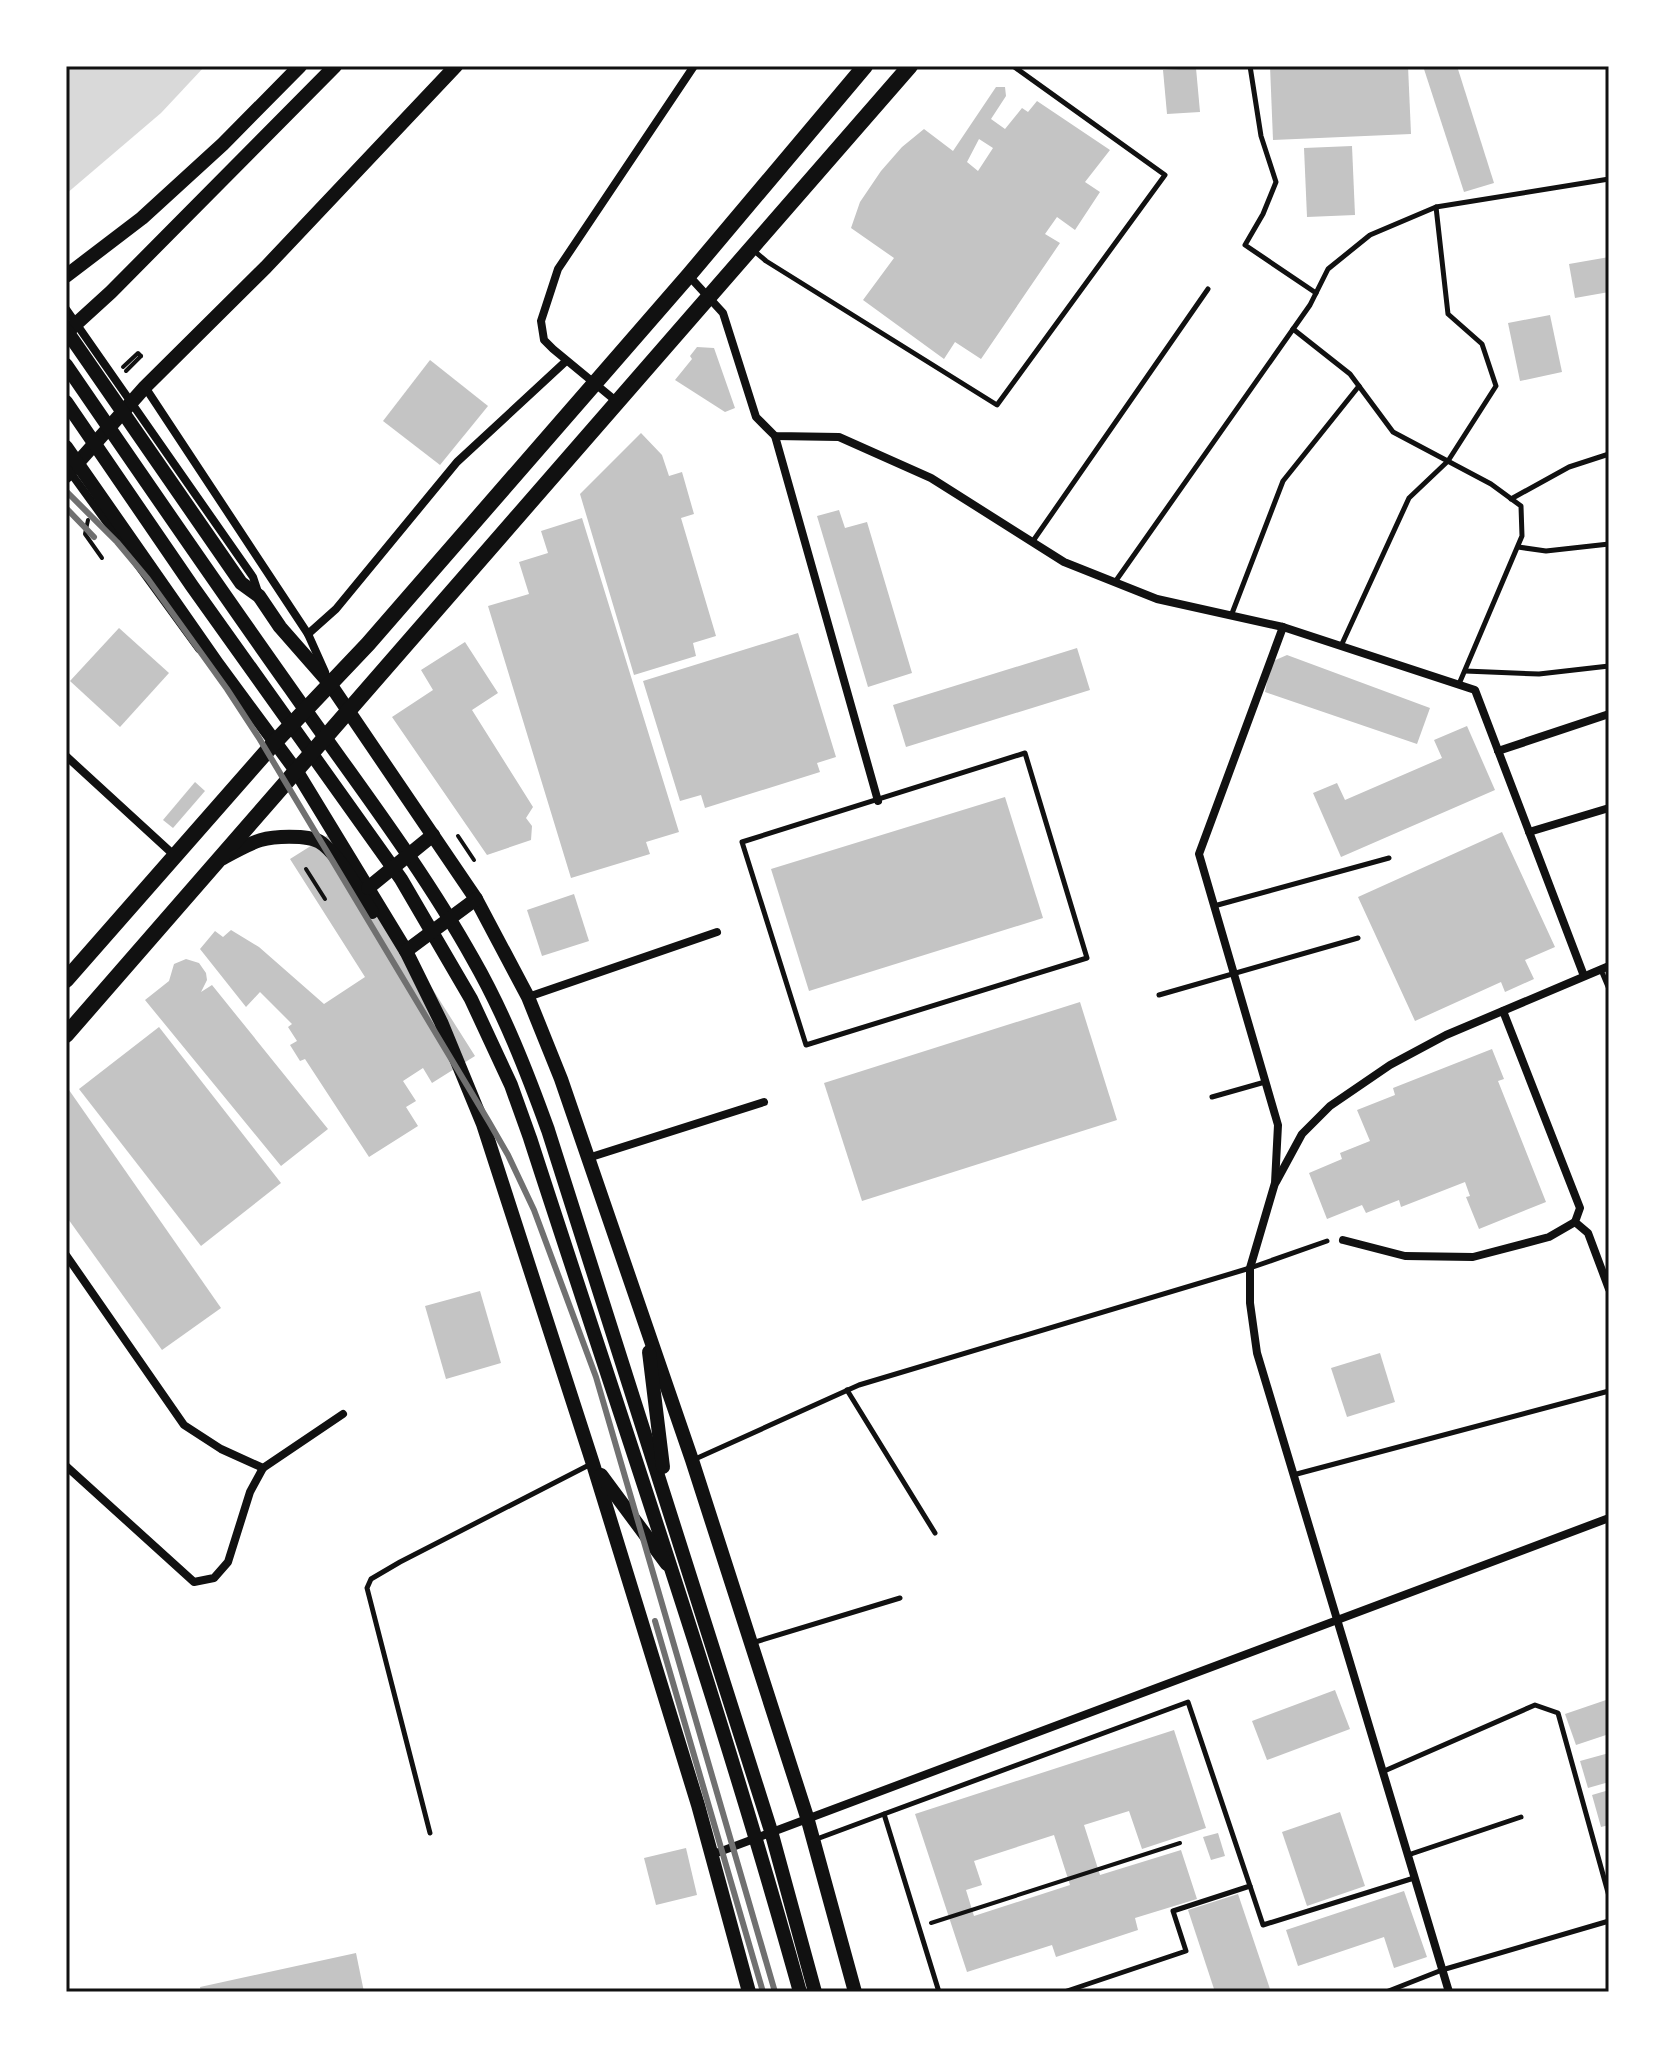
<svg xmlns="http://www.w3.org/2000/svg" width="1675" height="2058" font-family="'Fira Sans',sans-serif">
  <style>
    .water { fill: #d9d9d9 }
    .building { fill: #c4c4c4; fill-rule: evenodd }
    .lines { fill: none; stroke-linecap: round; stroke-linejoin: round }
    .path { stroke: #111; stroke-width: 4 }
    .service { stroke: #111; stroke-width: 5 }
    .minor { stroke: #111; stroke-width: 8 }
    .tertiary { stroke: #111; stroke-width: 14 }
    .secondary { stroke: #111; stroke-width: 14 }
    .primary { stroke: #111; stroke-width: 16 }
    .rail { stroke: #707070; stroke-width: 6 }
    .neatline { fill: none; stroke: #111; stroke-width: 3 }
  </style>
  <rect width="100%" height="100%" fill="#fff"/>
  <!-- water -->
  <polygon class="water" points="66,66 205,66 161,113 66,194"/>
  <!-- building -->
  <g class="building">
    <polygon points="1270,66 1408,66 1411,134 1273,140"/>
    <polygon points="1423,66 1457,66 1494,183 1464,192"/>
    <polygon points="1196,68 1200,112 1167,114 1163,70"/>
    <path d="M996 87H1005L1006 96 991 119 1005 129 1022 108 1028 112 1037 101 1110 150 1085 182 1100 192 1075 230 1057 217 1045 234 1060 243 981 359 955 342 944 359 863 300 894 258 851 228 860 202 881 171 902 147 924 129 953 151ZM979 139 993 148 978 171 967 162Z"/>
    <polygon points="1352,146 1355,215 1307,217 1304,148"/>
    <polygon points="1609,257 1609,292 1575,298 1569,264"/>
    <polygon points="1550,315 1562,372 1520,381 1508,323"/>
    <polygon points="697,347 714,348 735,408 725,412 675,380 692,359 690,356"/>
    <polygon points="430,360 488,406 440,465 383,421"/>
    <polygon points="641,433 662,455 669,476 682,472 694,514 681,518 716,636 693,643 696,656 634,675 580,494"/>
    <polygon points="839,510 845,528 867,522 912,673 868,687 817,516"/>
    <polygon points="582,518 679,832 646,842 650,854 571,878 488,606 529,594 519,562 548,553 541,531"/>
    <polygon points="119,628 169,673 120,727 70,681"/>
    <polygon points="798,633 836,757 817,763 820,772 705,808 701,795 680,801 643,681"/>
    <polygon points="465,642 498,693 472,710 533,807 526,818 532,826 531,840 487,855 392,717 433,690 421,670"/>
    <polygon points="1077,648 1090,690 906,747 893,705"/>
    <polygon points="1287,655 1430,708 1417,744 1265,692 1271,662"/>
    <polygon points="1467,726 1495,790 1341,857 1313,793 1337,783 1345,800 1442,758 1434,740"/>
    <polygon points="195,782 205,791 173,828 163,820"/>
    <polygon points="1005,797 1043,918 809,991 771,869"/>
    <polygon points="333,832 475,1056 432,1083 423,1068 403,1081 416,1101 406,1107 418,1126 369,1157 305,1059 300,1061 290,1045 297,1041 288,1027 292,1024 260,992 246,1007 200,949 215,931 223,937 231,930 259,947 324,1004 365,977 290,859"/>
    <polygon points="1502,832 1555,947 1525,960 1534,979 1505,992 1501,982 1415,1021 1358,897"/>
    <polygon points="574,894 589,941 542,956 527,910"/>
    <polygon points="186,959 199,963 206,973 207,980 201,992 212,985 328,1129 281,1166 145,1000 169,981 174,964"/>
    <polygon points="1080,1002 1117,1120 862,1201 824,1083"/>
    <polygon points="159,1027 281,1183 201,1246 79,1089"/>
    <polygon points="1492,1049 1504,1079 1498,1081 1546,1202 1479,1229 1466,1197 1470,1196 1465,1182 1401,1207 1399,1200 1366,1213 1362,1205 1327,1219 1309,1173 1342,1159 1340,1153 1370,1141 1357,1110 1395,1095 1393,1088"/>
    <polygon points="69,1090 221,1308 162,1350 66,1216 66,1093"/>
    <polygon points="480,1291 501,1363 446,1379 425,1306"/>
    <polygon points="1380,1353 1395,1402 1347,1417 1331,1368"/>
    <polygon points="1335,1690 1350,1729 1267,1760 1252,1721"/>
    <polygon points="1609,1699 1609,1734 1576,1745 1565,1714"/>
    <path d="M1174 1730 1206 1828 1142 1849 1129 1811 1084 1825 1100 1875 1181 1850 1197 1899 1135 1918 1138 1930 1056 1957 1052 1945 967 1972 915 1814ZM1054 1835 1070 1885 974 1916 966 1890 982 1885 974 1861Z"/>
    <polygon points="1609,1753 1609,1782 1588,1788 1580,1761"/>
    <polygon points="1609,1790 1609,1825 1601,1827 1592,1795"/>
    <polygon points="1340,1812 1365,1886 1307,1906 1282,1832"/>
    <polygon points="1218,1833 1225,1856 1211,1860 1203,1837"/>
    <polygon points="686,1848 697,1895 656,1905 644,1858"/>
    <polygon points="1404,1891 1427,1957 1394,1968 1384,1937 1298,1966 1286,1930"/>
    <polygon points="1238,1894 1271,1992 1215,1992 1188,1910"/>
    <polygon points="356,1953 364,1992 201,1992 200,1987"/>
  </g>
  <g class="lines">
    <!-- path -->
    <g class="path">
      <polyline points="123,367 138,353 141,356"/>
      <polyline points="126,371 141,356"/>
      <polyline points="88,520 85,534 102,558"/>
      <polyline points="458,836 474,860"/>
      <polyline points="306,869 325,899"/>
      <polyline points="931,1923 1180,1843"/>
    </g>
    <!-- service -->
    <g class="service">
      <polyline points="1250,66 1261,136 1276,182 1263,214 1245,245 1316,293"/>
      <polyline points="753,250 766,261 997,405 1165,175 1013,66"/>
      <polyline points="1293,329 1350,374 1393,432 1491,484 1521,506 1522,536 1459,684"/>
      <polyline points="1511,499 1569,467 1609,454"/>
      <polyline points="1033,541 1208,289"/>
      <polyline points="1518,547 1546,551 1609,544"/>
      <polyline points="1115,582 1310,305 1328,269 1370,235 1436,207 1609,179"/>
      <polyline points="1231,616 1283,481 1359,386"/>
      <polyline points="1341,646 1409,498 1448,461 1496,386 1482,344 1448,314 1436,207"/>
      <polyline points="1465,671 1539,674 1609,666"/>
      <polygon points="1025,753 1087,958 806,1045 742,842"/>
      <polyline points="1214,906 1389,858"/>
      <polyline points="1601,970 1609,989"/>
      <polyline points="1159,995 1358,938"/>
      <polyline points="1212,1097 1265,1082"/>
      <polyline points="847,1390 935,1533"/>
      <polyline points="693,1460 859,1385 1250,1268 1327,1241"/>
      <polyline points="1293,1475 1609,1391"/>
      <polyline points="752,1643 900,1598"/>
      <polyline points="1382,1772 1535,1705 1558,1713 1609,1896"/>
      <polyline points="430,1833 367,1588 371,1579 400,1562 591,1464"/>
      <polyline points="814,1840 884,1814"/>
      <polyline points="1408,1855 1521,1817"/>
      <polyline points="1250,1886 1263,1925 1414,1878"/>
      <polyline points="939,1992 884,1814 1188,1702 1250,1886 1173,1911 1186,1951 1064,1992"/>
      <polyline points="1386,1992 1442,1970 1609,1921"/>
    </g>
    <!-- minor -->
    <g class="minor">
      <polyline points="689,276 723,313 756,417 775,436 839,437 931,478 1064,562 1157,599 1283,627 1475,690 1584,976"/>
      <polyline points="66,309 253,577 259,595"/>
      <polyline points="145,387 308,634 325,672"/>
      <polyline points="616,401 553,349 544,340 541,321 558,269 694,66"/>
      <polyline points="775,436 878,801"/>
      <polyline points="70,472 199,649"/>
      <polyline points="1283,627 1199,854 1278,1125 1275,1183 1250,1268 1250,1303 1257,1353 1449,1992"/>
      <polyline points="308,634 336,609 457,462 565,362"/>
      <polyline points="1498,751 1609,714"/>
      <polyline points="66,756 175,856"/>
      <polyline points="1529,832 1609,808"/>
      <polyline points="528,997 717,932"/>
      <polyline points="1503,1011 1580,1208 1575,1222 1588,1233 1609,1289"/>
      <polyline points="588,1158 764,1102"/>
      <polyline points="1276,1182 1302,1134 1330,1106 1390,1065 1446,1035 1609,966"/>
      <polyline points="1343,1240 1405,1256 1473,1257 1549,1237 1575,1222"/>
      <polyline points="66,1255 184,1425 221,1449 263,1468 343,1414"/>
      <polyline points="66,1466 194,1582 214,1578 228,1562 250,1492 263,1468"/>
      <polyline points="711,1855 1609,1518"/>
    </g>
    <!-- tertiary -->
    <g class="tertiary">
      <polyline points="66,276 142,218 223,144 300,66"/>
      <polyline points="66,333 111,292 335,66"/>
      <polyline points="66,476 145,387 266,267 456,66"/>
    </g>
    <!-- secondary -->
    <g class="secondary">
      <polyline points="66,330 241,583 259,596 280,627 330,684 476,899 528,997 561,1079 692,1460 807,1817 855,1992"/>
      <path d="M66 365C140 473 214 581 290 688 352 777 420 864 473 959 504 1013 527 1072 548 1130L771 1831 815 1992"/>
      <path d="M66 402 192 586 401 879 471 999 511 1085 530 1138C622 1422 720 1704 800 1992"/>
      <polyline points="66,447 218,665 297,772 406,951 441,1022 483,1124 593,1464 698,1805 749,1992"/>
      <path d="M223 858C254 841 264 835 300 837 309 838 318 839 324 845 344 862 358 891 372 912"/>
      <polyline points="368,888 433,835"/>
      <polyline points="406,951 476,899"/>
      <polyline points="649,1352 663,1467"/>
      <polyline points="601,1475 667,1564"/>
    </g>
    <!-- primary -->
    <g class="primary">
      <polyline points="66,980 275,742 368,644 689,275 865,66"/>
      <polyline points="66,1035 910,66"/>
    </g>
    <!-- rail -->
    <g class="rail">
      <polyline points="66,491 117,542 148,579 227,689 259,738 489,1122 508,1155 534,1210 596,1377 775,1992"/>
      <polyline points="66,508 94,537"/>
      <polyline points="655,1621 763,1992"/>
    </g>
  </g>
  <!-- border -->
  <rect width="1675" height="2058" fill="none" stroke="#ffffff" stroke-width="136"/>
  <rect x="68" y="68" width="1539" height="1922" class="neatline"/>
</svg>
